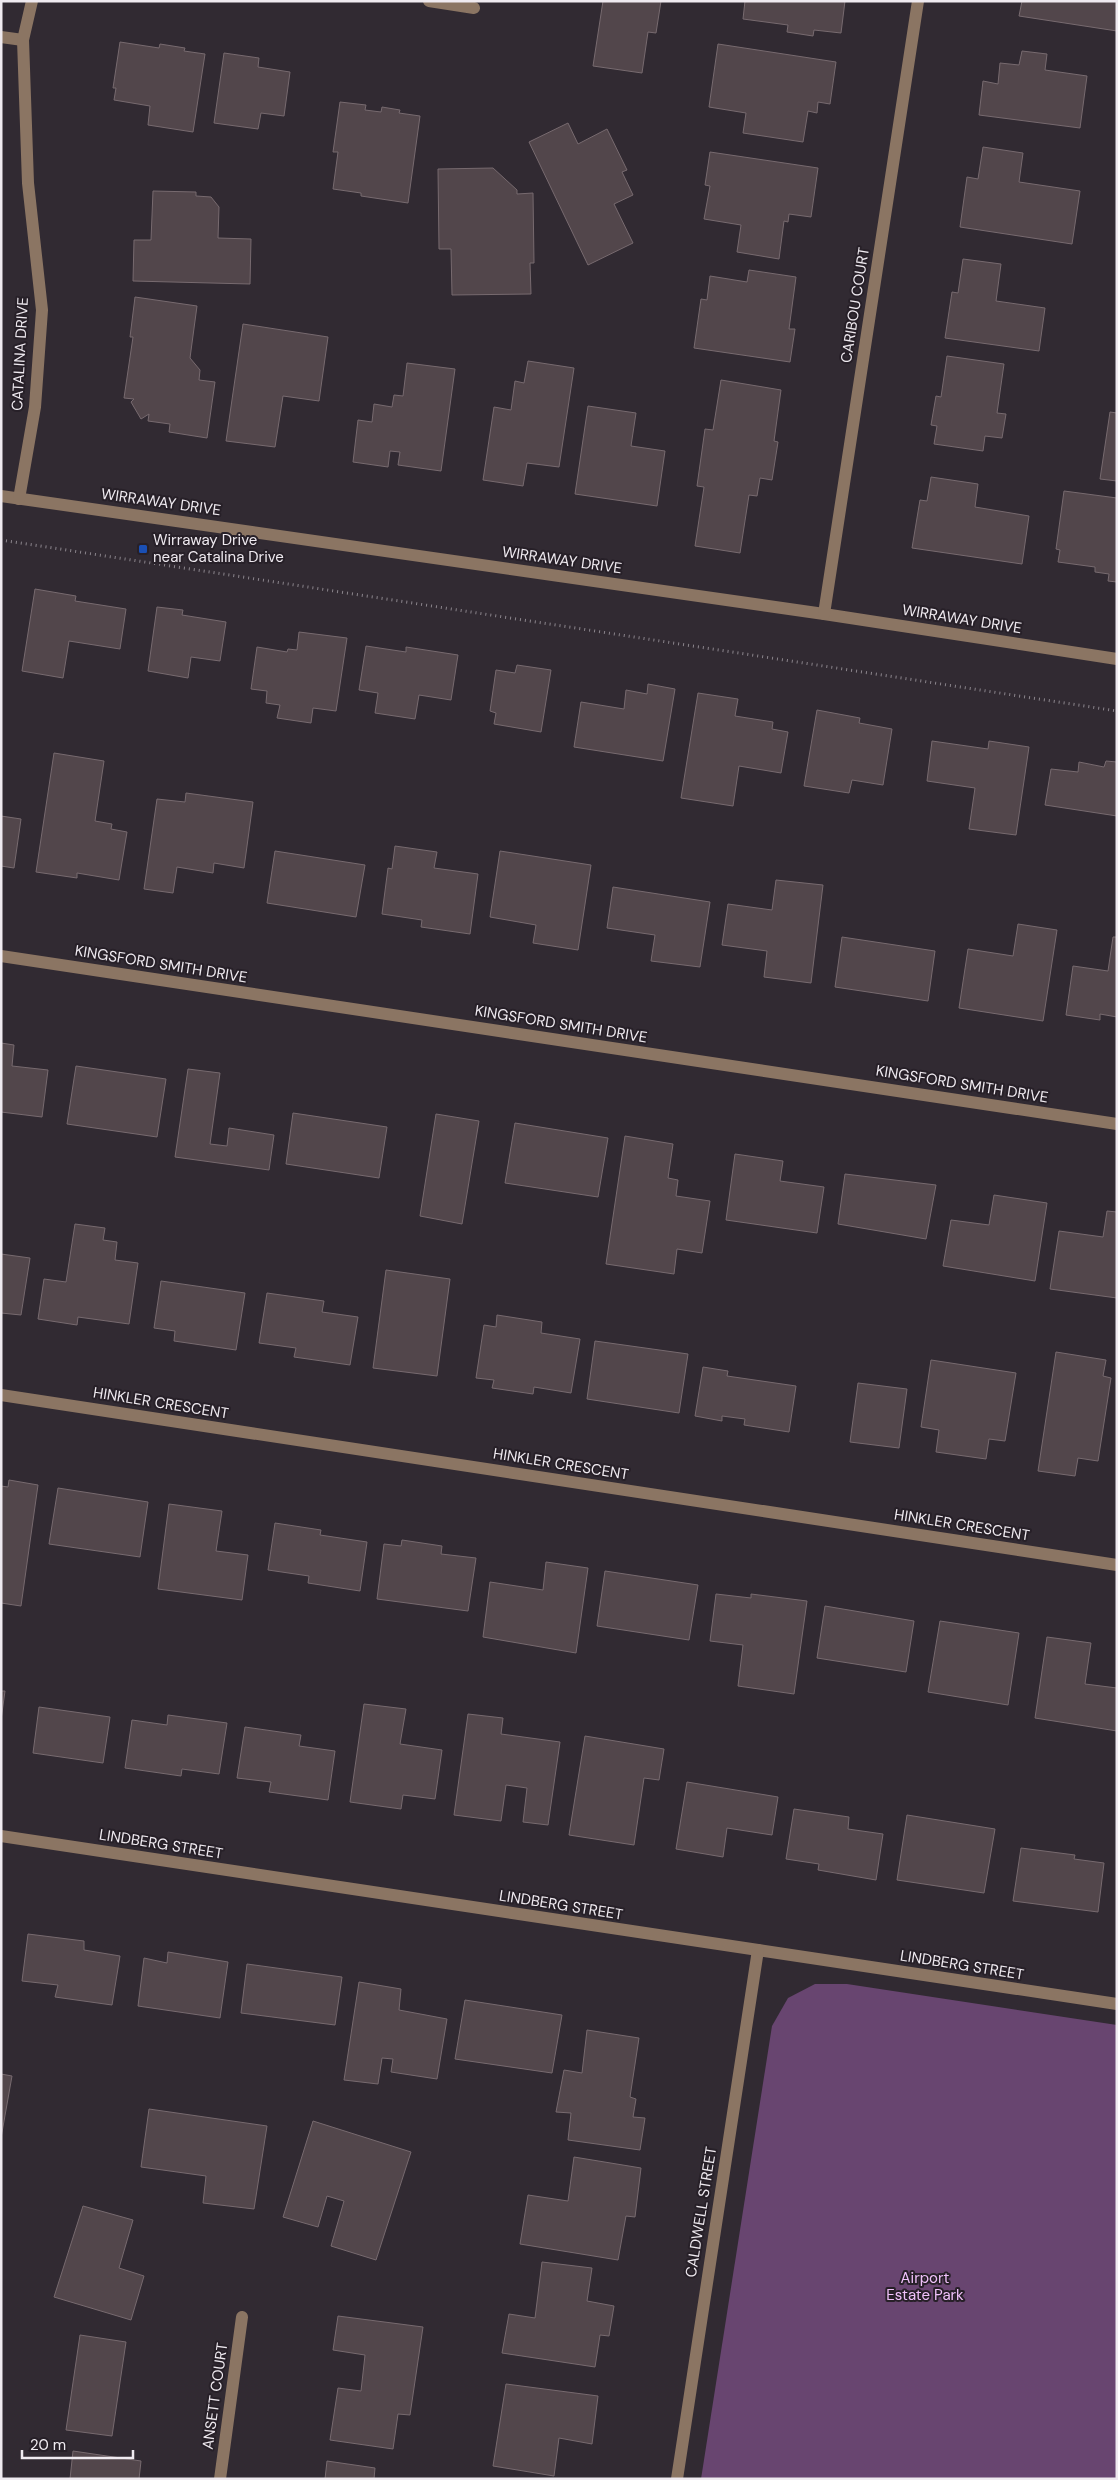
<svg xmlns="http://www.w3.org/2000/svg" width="1118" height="2480" font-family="'DM Sans',sans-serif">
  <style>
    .green { fill: #684570 }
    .building { fill: #52464b; stroke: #776a6f }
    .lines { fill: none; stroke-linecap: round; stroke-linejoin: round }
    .path { stroke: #8b858c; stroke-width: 3; stroke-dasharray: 1 4; stroke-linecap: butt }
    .minor { stroke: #8b7563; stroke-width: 12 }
    .transit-dot { fill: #1a4fb4; stroke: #272028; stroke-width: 2 }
    .labels { text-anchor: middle; stroke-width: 4; stroke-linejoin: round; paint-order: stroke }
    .street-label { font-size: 15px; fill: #efeaf0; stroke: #272028 }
    .poi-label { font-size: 15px; fill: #efeaf0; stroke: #272028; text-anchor: start }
    .park-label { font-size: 15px; fill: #f0c1fa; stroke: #272028 }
  </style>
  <rect width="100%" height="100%" fill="#312a32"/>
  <!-- green -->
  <polygon class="green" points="815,1984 847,1984 1117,2025 1117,2479 701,2479 772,2026 788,1998"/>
  <!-- building -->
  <g class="building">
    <polygon points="603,1 661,1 656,33 648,32 642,73 593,66"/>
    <polygon points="745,1 845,1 841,33 814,30 813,36 787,32 788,25 743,19"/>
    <polygon points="1022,1 1117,1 1117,31 1019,16"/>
    <polygon points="120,42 159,48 160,44 185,48 184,51 205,54 193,132 148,125 150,106 114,100 116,88 113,88"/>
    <polygon points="718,44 836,62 830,104 818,102 817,113 808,111 803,142 743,133 746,113 709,107"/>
    <polygon points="1022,51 1047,54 1045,70 1087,76 1080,128 979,115 983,81 998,84 1000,63 1019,65"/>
    <polygon points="224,53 259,58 258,67 290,72 284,116 261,113 258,129 214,123"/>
    <polygon points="340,102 366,105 365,110 381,112 382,107 400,110 399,113 420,116 408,203 361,196 361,193 333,189 338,152 333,152"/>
    <polygon points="568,123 578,144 607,129 627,170 622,172 633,195 614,204 633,243 588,265 529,142"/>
    <polygon points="983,147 1023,153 1019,182 1080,191 1072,244 960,227 967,177 978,179"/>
    <polygon points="710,152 818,168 811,217 789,214 788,222 784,221 779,259 737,252 741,225 704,219 710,186 705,185"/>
    <polygon points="493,168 517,190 517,194 533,193 534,263 530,263 531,294 452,295 451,249 439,249 438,169"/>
    <polygon points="153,191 196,192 196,196 211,197 219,207 218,238 251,239 250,284 133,281 134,240 151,240"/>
    <polygon points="963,259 1001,264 996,301 1045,308 1039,351 945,338 952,292 958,293"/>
    <polygon points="749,270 796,277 789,329 795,329 790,362 694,348 701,299 707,300 710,276 747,282"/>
    <polygon points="135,297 197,306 190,358 200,370 199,380 215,382 207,438 169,432 170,424 148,421 149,414 141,419 131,402 134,399 124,398 133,337 130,337"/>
    <polygon points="243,324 328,337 319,401 283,396 275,447 226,441"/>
    <polygon points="947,356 1004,364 997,413 1006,414 1002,438 985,436 983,451 934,444 937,426 931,425 936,396 941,397"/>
    <polygon points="528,361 574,368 559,467 527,463 523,486 483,480 494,407 511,410 515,381 524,383"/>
    <polygon points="407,363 455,369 441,471 398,465 400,452 390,451 388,467 353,462 358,420 372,422 374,404 392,407 394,395 403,396"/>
    <polygon points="721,380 781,390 774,441 778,442 772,480 760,478 757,496 749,495 740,553 695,546 704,487 697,486 705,429 713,430"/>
    <polygon points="588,406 636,413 631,446 665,451 657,506 575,494"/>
    <polygon points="1110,412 1117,413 1117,481 1100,479"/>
    <polygon points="931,477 978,484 975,507 1029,516 1022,564 912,548 920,500 927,501"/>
    <polygon points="1064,491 1117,498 1117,582 1108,581 1109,574 1095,572 1095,567 1058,562 1060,550 1056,549"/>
    <polygon points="35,589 76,596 75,601 126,609 120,649 69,641 63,678 22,671"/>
    <polygon points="157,607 183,610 182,615 226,622 220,661 191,657 188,678 148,671"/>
    <polygon points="299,632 347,638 336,711 313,708 311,723 277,718 280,705 266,703 267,691 251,689 257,647 287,652 288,649 297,650"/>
    <polygon points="366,646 406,652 406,647 458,655 451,700 419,695 415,719 375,713 378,693 359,690"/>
    <polygon points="517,665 551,670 541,732 494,724 496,713 490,711 496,670 515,673"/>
    <polygon points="648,684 675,689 663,761 574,747 581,702 624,709 626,690 647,694"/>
    <polygon points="698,693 738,699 735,716 773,722 772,729 788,732 781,773 739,766 733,806 681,798"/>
    <polygon points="817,710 860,718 859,723 892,729 883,785 852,780 849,793 804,786"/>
    <polygon points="932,741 988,749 989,741 1029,747 1016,835 969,829 975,788 927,781"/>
    <polygon points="54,753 104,761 95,821 112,824 111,829 127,832 119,880 77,873 77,878 36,872"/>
    <polygon points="1106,761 1117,762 1117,816 1045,805 1051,769 1078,772 1079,762 1104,767"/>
    <polygon points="186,793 253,802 244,868 214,863 213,873 177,867 173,893 144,889 157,799 185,802"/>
    <polygon points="1,816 21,819 14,868 1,866"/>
    <polygon points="395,846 437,852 434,868 478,874 470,934 421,927 422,920 382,914 388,868 392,869"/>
    <polygon points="275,851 365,865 356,917 267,903"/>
    <polygon points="500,851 591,865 578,950 533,943 536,925 490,917"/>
    <polygon points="776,880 823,885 811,983 764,977 767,951 722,945 728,904 772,910"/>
    <polygon points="613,887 710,902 700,967 651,961 655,935 607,928"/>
    <polygon points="1018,924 1057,930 1043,1021 959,1008 968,949 1013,956"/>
    <polygon points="842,937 935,951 928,1001 835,987"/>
    <polygon points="1113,937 1117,937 1117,1017 1100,1014 1100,1020 1066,1015 1073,966 1108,971"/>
    <polygon points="1,1043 14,1045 12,1066 48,1070 42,1117 1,1112"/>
    <polygon points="76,1066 166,1079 157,1137 67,1124"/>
    <polygon points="188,1069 220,1073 210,1144 227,1146 229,1128 274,1135 269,1170 175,1157"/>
    <polygon points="293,1113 387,1127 379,1178 286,1164"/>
    <polygon points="436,1114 479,1121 462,1224 420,1216"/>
    <polygon points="515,1123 608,1138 598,1197 505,1183"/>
    <polygon points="625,1136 673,1144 668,1178 678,1180 676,1196 710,1201 702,1253 677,1249 674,1274 606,1264"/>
    <polygon points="735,1154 783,1161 780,1181 824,1187 817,1233 726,1220"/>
    <polygon points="845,1174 936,1185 926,1239 838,1224"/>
    <polygon points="994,1195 1047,1203 1035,1281 943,1266 951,1220 989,1225"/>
    <polygon points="1107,1211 1117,1212 1117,1298 1050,1289 1059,1231 1103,1237"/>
    <polygon points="75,1224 105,1228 103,1240 117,1242 115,1260 138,1263 129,1324 78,1317 77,1325 38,1319 44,1279 66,1282"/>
    <polygon points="1,1254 30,1258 21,1315 1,1313"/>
    <polygon points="386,1270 450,1279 437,1376 373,1368"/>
    <polygon points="161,1281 245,1293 236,1350 174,1341 175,1331 154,1328"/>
    <polygon points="267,1293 324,1301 322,1312 358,1317 350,1365 294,1357 296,1348 259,1343"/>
    <polygon points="497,1315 542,1322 541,1333 580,1339 571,1393 534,1387 533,1394 492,1388 494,1380 476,1378 484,1325 496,1327"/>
    <polygon points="595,1341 688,1354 679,1413 587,1399"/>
    <polygon points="1056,1352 1106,1360 1103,1376 1111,1378 1098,1461 1078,1458 1075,1476 1038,1471"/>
    <polygon points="931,1360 1016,1373 1005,1441 989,1439 986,1459 936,1452 939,1430 921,1427"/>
    <polygon points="703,1367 728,1371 727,1376 796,1386 789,1432 744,1425 745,1419 722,1416 722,1421 695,1416"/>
    <polygon points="858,1383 907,1389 899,1448 850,1442"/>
    <polygon points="9,1480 38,1485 21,1606 1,1603 1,1486 8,1487"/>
    <polygon points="58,1488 148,1502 140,1557 49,1544"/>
    <polygon points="169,1504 222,1511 216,1551 248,1555 242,1600 158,1589"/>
    <polygon points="275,1523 321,1530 320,1535 367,1542 360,1591 308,1583 309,1576 268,1570"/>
    <polygon points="402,1540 442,1546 441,1554 476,1558 468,1611 377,1599 384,1544 401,1546"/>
    <polygon points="546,1562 588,1568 576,1653 483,1637 490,1582 543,1590"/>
    <polygon points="605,1571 698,1585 689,1640 597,1626"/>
    <polygon points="716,1594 751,1598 751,1594 807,1601 794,1694 738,1686 743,1645 710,1641"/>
    <polygon points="825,1606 914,1621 906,1672 817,1658"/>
    <polygon points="940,1621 1019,1633 1008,1705 928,1692"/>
    <polygon points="1047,1637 1091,1643 1085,1684 1117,1688 1117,1731 1035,1718"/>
    <polygon points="1,1691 5,1691 1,1720"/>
    <polygon points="364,1704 406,1709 400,1744 442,1750 435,1799 403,1795 401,1809 350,1802"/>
    <polygon points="39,1707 110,1717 103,1763 33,1753"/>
    <polygon points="468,1714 503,1718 501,1734 560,1742 548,1825 523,1822 527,1788 506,1785 501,1821 454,1815"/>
    <polygon points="168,1715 227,1723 219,1774 182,1769 181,1776 125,1768 132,1720 167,1725"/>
    <polygon points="245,1727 301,1735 299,1746 335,1751 328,1800 269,1792 271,1782 237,1778"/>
    <polygon points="585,1736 664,1749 659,1780 644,1778 634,1845 569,1835"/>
    <polygon points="687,1782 778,1797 772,1835 727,1828 723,1857 676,1849"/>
    <polygon points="794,1809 849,1817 848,1829 883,1834 876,1880 818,1870 819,1864 786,1859"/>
    <polygon points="907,1815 995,1829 984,1893 897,1880"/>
    <polygon points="1021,1848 1075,1855 1074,1859 1104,1863 1098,1912 1013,1901"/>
    <polygon points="28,1934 84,1941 84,1950 120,1956 112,2005 55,1997 58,1985 22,1981"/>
    <polygon points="168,1952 228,1962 220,2018 138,2006 144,1958 167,1963"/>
    <polygon points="247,1964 342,1977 335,2025 241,2013"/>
    <polygon points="359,1982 401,1989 399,2010 447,2019 437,2079 391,2072 393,2059 382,2058 378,2084 344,2080"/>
    <polygon points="465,2000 562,2015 552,2073 455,2059"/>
    <polygon points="587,2030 639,2038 630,2097 636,2099 633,2117 645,2118 640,2150 568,2140 571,2113 556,2112 564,2070 582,2073"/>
    <polygon points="1,2074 12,2076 1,2138"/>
    <polygon points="149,2109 267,2126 254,2209 203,2203 206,2176 141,2167"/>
    <polygon points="313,2121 411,2152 376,2260 331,2246 344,2201 327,2196 318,2227 283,2217"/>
    <polygon points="574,2157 641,2168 635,2217 626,2216 618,2260 520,2244 528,2195 568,2201"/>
    <polygon points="83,2206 133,2220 119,2268 144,2276 131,2320 54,2297"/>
    <polygon points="542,2262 592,2268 587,2301 614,2306 609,2336 600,2335 595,2367 502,2353 509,2314 535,2318"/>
    <polygon points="338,2316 423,2327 410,2415 398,2414 393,2449 330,2440 338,2388 361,2391 365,2355 333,2350"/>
    <polygon points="80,2335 126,2342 112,2436 66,2430"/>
    <polygon points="506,2384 598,2396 592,2444 559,2438 554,2476 493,2466"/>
    <polygon points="73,2451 141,2461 139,2479 70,2479"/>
    <polygon points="327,2461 375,2468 374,2479 325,2479"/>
  </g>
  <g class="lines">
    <!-- path -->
    <polyline class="path" points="1,540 1117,711"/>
    <!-- minor -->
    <g class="minor">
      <polyline points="429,1 474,8"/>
      <polyline points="1,37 23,40"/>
      <polyline points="1,496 824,614 1117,659"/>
      <polyline points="19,499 35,407 42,310 28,183 23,40 32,1"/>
      <polyline points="824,614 918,1"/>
      <polyline points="1,956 1117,1124"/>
      <polyline points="1,1395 1117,1565"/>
      <polyline points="1,1836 1117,2004"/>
      <polyline points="220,2479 242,2317"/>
      <polyline points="677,2479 758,1950"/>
    </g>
  </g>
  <!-- markers -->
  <rect class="transit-dot" x="138" y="544" width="10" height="10" rx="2.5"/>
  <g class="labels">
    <!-- street labels -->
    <g class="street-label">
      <text transform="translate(855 305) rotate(-81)" y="5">CARIBOU COURT</text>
      <text transform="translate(20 354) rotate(-87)" y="5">CATALINA DRIVE</text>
      <text transform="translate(161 502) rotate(8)" y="5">WIRRAWAY DRIVE</text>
      <text transform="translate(562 560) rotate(8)" y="5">WIRRAWAY DRIVE</text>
      <text transform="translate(962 619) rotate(9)" y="5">WIRRAWAY DRIVE</text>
      <text transform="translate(161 964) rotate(9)" y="5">KINGSFORD SMITH DRIVE</text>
      <text transform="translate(561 1024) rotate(9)" y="5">KINGSFORD SMITH DRIVE</text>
      <text transform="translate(962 1084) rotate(9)" y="5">KINGSFORD SMITH DRIVE</text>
      <text transform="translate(161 1403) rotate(9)" y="5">HINKLER CRESCENT</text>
      <text transform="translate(561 1464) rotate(9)" y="5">HINKLER CRESCENT</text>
      <text transform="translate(962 1525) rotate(9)" y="5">HINKLER CRESCENT</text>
      <text transform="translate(161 1844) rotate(9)" y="5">LINDBERG STREET</text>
      <text transform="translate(561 1905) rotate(9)" y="5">LINDBERG STREET</text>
      <text transform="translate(962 1965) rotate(9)" y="5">LINDBERG STREET</text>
      <text transform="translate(701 2212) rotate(-81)" y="5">CALDWELL STREET</text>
      <text transform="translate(215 2396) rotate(-82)" y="5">ANSETT COURT</text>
    </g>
    <!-- poi labels -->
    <g class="poi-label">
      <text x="153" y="545">Wirraway Drive<tspan x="153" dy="17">near Catalina Drive</tspan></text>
    </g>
    <!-- park labels -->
    <g class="park-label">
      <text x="925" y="2283">Airport<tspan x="925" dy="17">Estate Park</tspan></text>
    </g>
  </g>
  <!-- border -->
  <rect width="1118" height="2480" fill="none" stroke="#efeaf0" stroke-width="5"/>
  <!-- scale -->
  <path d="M22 2450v8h111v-8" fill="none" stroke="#efeaf0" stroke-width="2.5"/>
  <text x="30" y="2450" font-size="15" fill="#efeaf0" stroke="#272028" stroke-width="4" paint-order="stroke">20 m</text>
</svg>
